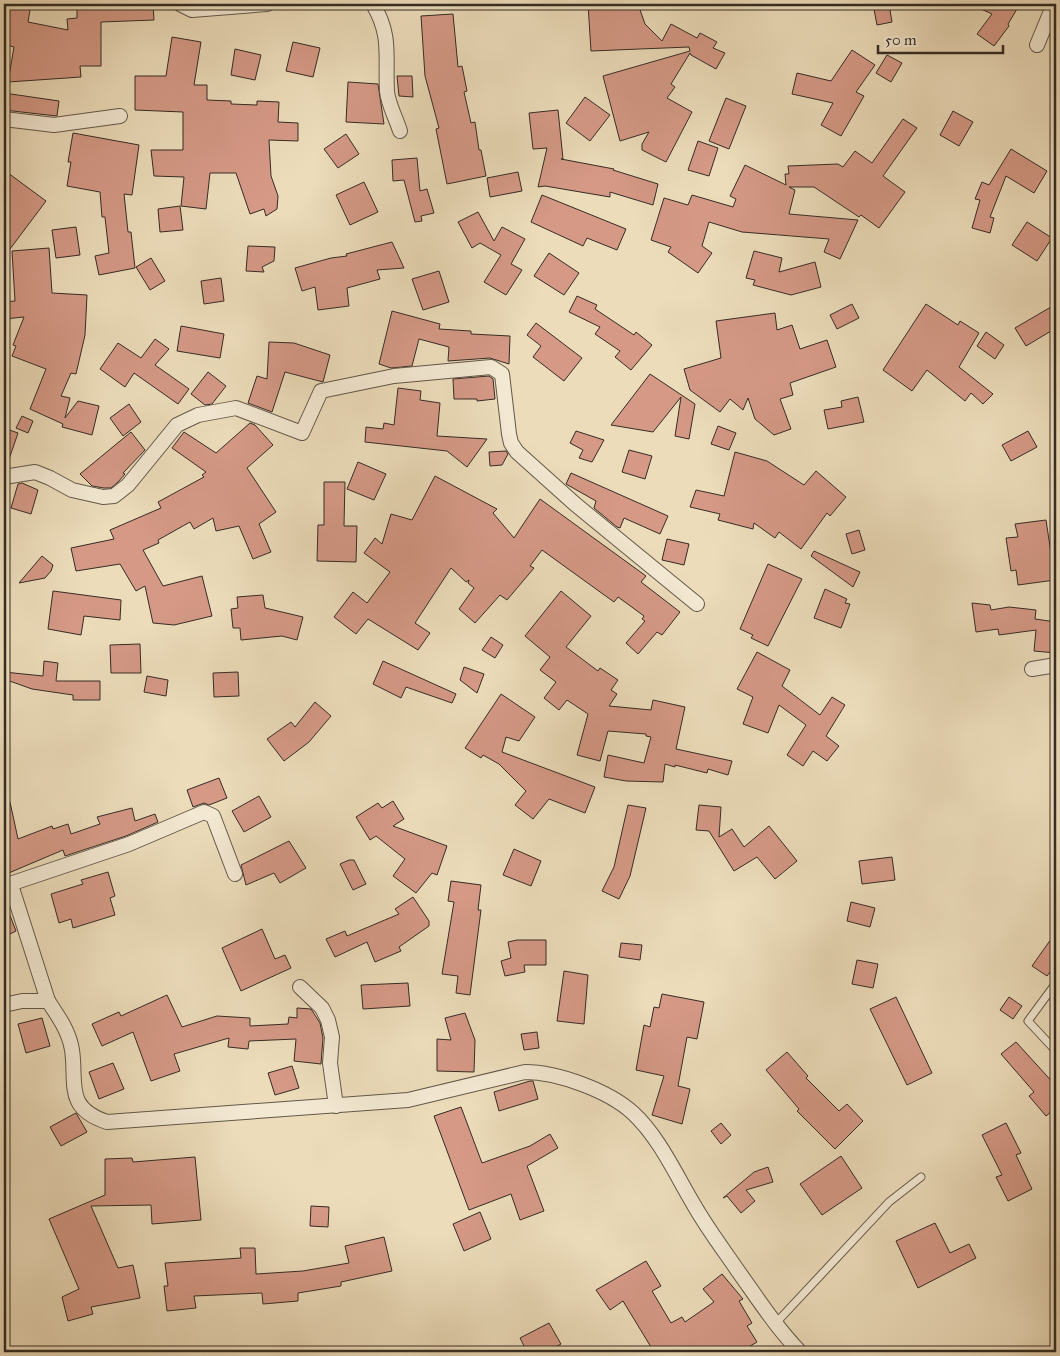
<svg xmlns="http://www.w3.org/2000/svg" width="1060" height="1356" font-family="'IM FELL Great Primer',serif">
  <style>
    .building { fill: #d59986; stroke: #352c24 }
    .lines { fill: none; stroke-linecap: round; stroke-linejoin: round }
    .service-casing { stroke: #63584a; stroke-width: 9 }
    .minor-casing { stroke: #63584a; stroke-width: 16 }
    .service { stroke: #f3e8d2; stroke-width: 7 }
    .minor { stroke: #f3e8d2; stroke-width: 14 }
  </style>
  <rect width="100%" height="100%" fill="#ecdcba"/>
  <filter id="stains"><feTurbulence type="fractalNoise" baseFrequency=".004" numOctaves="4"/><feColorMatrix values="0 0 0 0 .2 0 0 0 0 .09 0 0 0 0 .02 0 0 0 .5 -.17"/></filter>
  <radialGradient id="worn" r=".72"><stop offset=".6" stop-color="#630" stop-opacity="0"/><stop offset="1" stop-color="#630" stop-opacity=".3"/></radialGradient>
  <!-- building -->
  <g class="building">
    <polygon points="6,4 31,4 28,22 68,30 67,19 77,18 77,4 153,4 154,20 101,22 101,66 80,66 81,77 8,82 14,47 4,44"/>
    <polygon points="588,4 638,4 645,24 662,41 671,24 697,38 700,33 717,42 713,48 725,53 716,69 691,55 690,53 671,84 675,87 667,98 692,112 666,162 642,150 642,144 649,132 620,141 603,76 690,51 689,47 591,51"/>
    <polygon points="873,4 889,4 892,22 877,25"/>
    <polygon points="970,4 1020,4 1008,24 1009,26 994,46 977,34 992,14"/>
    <polygon points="453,14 458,67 462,66 467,91 464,92 471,123 475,122 479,150 481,150 486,176 447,184 436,129 439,128 425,76 421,16"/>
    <polygon points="172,37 201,42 194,85 207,85 207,100 231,101 231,104 257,105 257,101 279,102 278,122 298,123 298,141 269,140 271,176 278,196 277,209 266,216 264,209 250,214 236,173 210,173 206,209 181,206 184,177 154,176 151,150 183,150 183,112 135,110 135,76 166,76"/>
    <polygon points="293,42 320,48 313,77 286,71"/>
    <polygon points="235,49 261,55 255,80 231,75"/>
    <polygon points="852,50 875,65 856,92 864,96 841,136 821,125 833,103 792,94 797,73 831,81"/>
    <polygon points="887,55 902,63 891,82 876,73"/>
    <polygon points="397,76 412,76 413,97 399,96"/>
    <polygon points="348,82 378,84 384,124 346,122"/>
    <polygon points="4,93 59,101 57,116 4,110"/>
    <polygon points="585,97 610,115 590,141 566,123"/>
    <polygon points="726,98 746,106 729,149 709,141"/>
    <polygon points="558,110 563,159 561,159 614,169 613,170 658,184 653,205 610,192 610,197 545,186 538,187 547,148 533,149 529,113"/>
    <polygon points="953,111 973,122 959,146 940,135"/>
    <polygon points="903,119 917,128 883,176 905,192 879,228 861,215 859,217 814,187 789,187 795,190 789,214 858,220 840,259 824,252 829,239 742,232 709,222 702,246 712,253 698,273 668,252 671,247 651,240 664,198 688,205 692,195 733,207 736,199 730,196 745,165 786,185 785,174 789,174 788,166 838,164 843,167 855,151 872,163"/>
    <polygon points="73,133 139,145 132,195 124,194 128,232 131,232 135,268 99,275 95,256 109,253 105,217 102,217 100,192 67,186 71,162 68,162"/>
    <polygon points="346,134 359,154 338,168 324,149"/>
    <polygon points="698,141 718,148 709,176 688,170"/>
    <polygon points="1011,149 1047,171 1034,193 1006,176 990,217 994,218 990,233 972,228 980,200 975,199 982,182 989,185"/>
    <polygon points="417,158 420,191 427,189 434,213 421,216 422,221 415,222 404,180 393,181 392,160"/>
    <polygon points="4,170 46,201 4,257"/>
    <polygon points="518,172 522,191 490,197 487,178"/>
    <polygon points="364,182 378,212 350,225 336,195"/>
    <polygon points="542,195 626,229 617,250 587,238 583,246 531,222"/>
    <polygon points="180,206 183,230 160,232 158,209"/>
    <polygon points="478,212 494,241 502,227 525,239 511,264 522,270 506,295 484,282 501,255 480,243 472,248 458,222"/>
    <polygon points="1027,222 1052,238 1037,261 1012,245"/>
    <polygon points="76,227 80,255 56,258 52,230"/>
    <polygon points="392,242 404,268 377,270 380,279 347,288 349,306 318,310 315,287 302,291 295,268 331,258 347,256 346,254"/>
    <polygon points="248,246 275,247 274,261 262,267 264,272 246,271"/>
    <polygon points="49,248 52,293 87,295 85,335 76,374 71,373 61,396 70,398 65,418 78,401 99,406 92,435 62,427 63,424 30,409 46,369 12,356 16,346 13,345 24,317 4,319 4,302 15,301 12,251"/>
    <polygon points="754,251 782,258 779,272 815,262 821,287 791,295 753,285 755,280 746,278"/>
    <polygon points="549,253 579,273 564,295 534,276"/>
    <polygon points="151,258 165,281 150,290 136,267"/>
    <polygon points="439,271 449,302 423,310 412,279"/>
    <polygon points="221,278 224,301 204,304 201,281"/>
    <polygon points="577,296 597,305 595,309 634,335 636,332 652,345 631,370 615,357 620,351 595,334 600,327 569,312"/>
    <polygon points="852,304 859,318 837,329 830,315"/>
    <polygon points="926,304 958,325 960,321 979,333 959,367 993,394 983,404 971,393 965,401 927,370 912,391 883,370"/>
    <polygon points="1056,304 1056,328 1026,346 1015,328"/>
    <polygon points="392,311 440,324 439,329 471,331 471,334 510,336 509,364 490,358 448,361 449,347 419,339 412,366 391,368 379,364"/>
    <polygon points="775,313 777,330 792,325 800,349 827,340 836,367 790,383 793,395 780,399 791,429 774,435 755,419 748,398 743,410 730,399 720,412 690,390 684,369 721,358 716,321"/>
    <polygon points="536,323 582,358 564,381 533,357 541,346 527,335"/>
    <polygon points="181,326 224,334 220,358 177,351"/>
    <polygon points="986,332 1004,345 995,359 977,346"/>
    <polygon points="155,339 169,349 155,365 189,389 178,404 134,373 125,387 100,369 118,343 141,358"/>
    <polygon points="269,342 294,343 330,355 323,382 285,372 272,412 248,403 257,376 267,379"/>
    <polygon points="208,372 226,386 212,404 205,405 191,394"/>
    <polygon points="650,374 695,404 689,439 675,436 681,397 653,432 611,425"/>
    <polygon points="489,376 493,379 495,399 477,401 477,399 454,399 453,379"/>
    <polygon points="398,388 421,391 420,400 440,403 437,436 487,439 467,467 447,451 365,442 366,427 383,429 384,423 394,425"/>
    <polygon points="858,397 864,422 828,429 824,410 842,407 841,401"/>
    <polygon points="129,404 141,422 123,436 110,418"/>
    <polygon points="22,416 33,421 28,433 16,428"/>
    <polygon points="250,423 255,425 273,445 247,468 276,512 259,524 271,552 253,559 239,526 216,531 213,518 194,529 190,522 158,540 159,543 143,550 163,586 202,576 212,616 174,625 153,623 145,586 136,591 120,564 76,571 71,548 114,539 110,530 161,508 158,502 204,477 202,475 206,472 172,448 184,432 216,453"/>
    <polygon points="718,426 736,433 729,450 711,444"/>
    <polygon points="4,428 18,433 6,468 4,468"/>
    <polygon points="576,431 604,440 592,462 579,458 583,450 570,443"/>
    <polygon points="1028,431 1037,447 1011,461 1002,445"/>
    <polygon points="131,432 145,450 123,473 125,474 118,482 111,488 104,488 92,486 80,474"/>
    <polygon points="629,450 652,456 645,479 622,472"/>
    <polygon points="506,451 508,454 502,465 490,466 489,452"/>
    <polygon points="735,452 767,461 804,485 816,471 846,497 830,516 827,513 801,549 779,532 775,538 754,523 753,529 718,520 720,514 690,507 696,490 724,496"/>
    <polygon points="358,462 386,474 374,500 347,489"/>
    <polygon points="571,473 668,516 660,534 624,518 620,528 617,527 594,508 596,501 566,484"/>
    <polygon points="435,476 497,509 493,513 514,538 540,499 646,576 641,582 680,612 662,635 657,632 638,654 626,643 645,621 642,619 644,616 618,597 614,602 542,550 530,566 534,568 507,600 500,595 475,623 459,609 474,588 468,583 469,580 466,582 451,568 415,623 430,633 418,650 368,619 356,634 334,617 353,592 367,603 390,572 364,553 375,538 382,544 391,514 412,520"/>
    <polygon points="324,482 345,482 344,526 357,526 356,562 317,561 318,525 324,525"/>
    <polygon points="22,483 38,490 31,514 11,508 18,484"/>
    <polygon points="1046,520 1055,580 1018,585 1016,570 1011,571 1006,538 1018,537 1015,524"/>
    <polygon points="859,530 865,550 852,554 846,534"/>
    <polygon points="667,539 689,544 684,565 662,560"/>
    <polygon points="814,551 860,572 853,587 811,556"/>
    <polygon points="42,556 53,565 51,571 45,578 19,583"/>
    <polygon points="768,564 802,579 768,646 751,638 753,635 740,629"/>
    <polygon points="825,589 847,599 845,603 850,604 841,628 814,618"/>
    <polygon points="53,591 121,600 120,620 84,616 81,635 48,629"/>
    <polygon points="561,591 591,616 566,647 598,671 600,668 618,680 611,690 617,694 609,706 651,710 653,700 685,707 676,749 732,761 728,775 708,769 707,773 675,765 675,767 665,764 663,782 626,781 604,777 608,755 644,763 651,737 646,736 646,734 608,731 600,761 577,755 588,714 567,700 559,710 544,698 556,682 540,670 550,657 525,636"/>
    <polygon points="263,595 265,608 303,617 297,640 282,636 241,640 240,628 233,628 231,609 238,608 237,597"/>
    <polygon points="972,603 990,605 991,610 1009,607 1036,610 1035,619 1056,622 1056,653 1034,651 1036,630 999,635 998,629 976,632"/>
    <polygon points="491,637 503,645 495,658 482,650"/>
    <polygon points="140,644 141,673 111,673 110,645"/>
    <polygon points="757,652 790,670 782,686 820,715 832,697 845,705 826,736 839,746 827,761 813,751 803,766 787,755 806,725 779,705 768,733 743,724 753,697 737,689"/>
    <polygon points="44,661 58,663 56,681 100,681 100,700 73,700 73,695 32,689 4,679 4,672 43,676"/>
    <polygon points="383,661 456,694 452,703 406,687 401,698 373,684"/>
    <polygon points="464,667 484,674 477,693 460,680"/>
    <polygon points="238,672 239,696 214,697 213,673"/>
    <polygon points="147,676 168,680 166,696 144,692"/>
    <polygon points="501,694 535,717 519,741 506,737 502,752 595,787 585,813 549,799 533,819 515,805 526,791 499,764 483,755 481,758 465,748"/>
    <polygon points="315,702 331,716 309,742 284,761 267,739 291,722 295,727"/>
    <polygon points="219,778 227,798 209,805 204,803 193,807 187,790"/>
    <polygon points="259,796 271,817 244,832 232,811"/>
    <polygon points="393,801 404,819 393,826 447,846 437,875 432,873 416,893 393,876 405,859 376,836 370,840 356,817 378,803 382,808"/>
    <polygon points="4,802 10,802 18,839 52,826 53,829 68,824 71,834 100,824 97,817 132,808 135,821 155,814 158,822 126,836 65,856 63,850 4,875"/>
    <polygon points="628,805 646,808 630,876 619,899 602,891 614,867"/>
    <polygon points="699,805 721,807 719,837 732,829 744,847 769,826 797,861 775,879 757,857 734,871 709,831 696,830"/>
    <polygon points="289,841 306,868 280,883 274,873 246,885 241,865"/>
    <polygon points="514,849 541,861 531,886 503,875"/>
    <polygon points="892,857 895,880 862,884 859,861"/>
    <polygon points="349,860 354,860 366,884 353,890 340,864"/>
    <polygon points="108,872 115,896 110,898 115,915 73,928 71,919 59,923 51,894 83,884 81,880"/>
    <polygon points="451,881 481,885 478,910 481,910 470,995 456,993 458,976 442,974 454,902 448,901"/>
    <polygon points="413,897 429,921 429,926 399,947 401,951 375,962 367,942 335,957 326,939 345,931 347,936 399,914 395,909"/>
    <polygon points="4,900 16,931 4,937"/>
    <polygon points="851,902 875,908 870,927 847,921"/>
    <polygon points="262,929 275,959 285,955 291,968 241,991 222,948"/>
    <polygon points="1056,932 1056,964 1047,976 1032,966"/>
    <polygon points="517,940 546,940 546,965 524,965 525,972 505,976 501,961 511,958 508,942"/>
    <polygon points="621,943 642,945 640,960 619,957"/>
    <polygon points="857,960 878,964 873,988 852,984"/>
    <polygon points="564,971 588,975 584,1024 557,1021"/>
    <polygon points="408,983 410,1006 363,1009 361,985"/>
    <polygon points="662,994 704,1002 697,1039 687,1037 678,1086 690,1089 682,1124 652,1115 664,1076 636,1070 644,1025 650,1027 654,1007 659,1008"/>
    <polygon points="167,995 182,1027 217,1016 250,1018 250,1026 288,1024 289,1017 297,1018 297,1008 311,1009 320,1023 323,1038 321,1064 294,1061 296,1039 249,1041 248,1049 228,1047 229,1038 174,1054 180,1071 151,1081 133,1032 102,1046 92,1024 119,1012 121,1016"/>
    <polygon points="896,997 932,1073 907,1085 870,1009"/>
    <polygon points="1009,997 1022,1006 1013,1019 1000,1010"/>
    <polygon points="465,1013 475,1040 474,1072 437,1071 437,1039 451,1040 445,1018"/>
    <polygon points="42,1018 50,1046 26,1053 18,1024"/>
    <polygon points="537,1032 539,1048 524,1050 521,1034"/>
    <polygon points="1016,1042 1056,1086 1056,1108 1046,1116 1029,1096 1034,1092 1001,1054"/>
    <polygon points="787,1052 808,1076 806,1078 839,1111 847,1104 863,1121 835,1149 797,1111 799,1109 766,1070"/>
    <polygon points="113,1063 124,1089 99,1099 89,1072"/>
    <polygon points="292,1066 299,1088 275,1095 268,1073"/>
    <polygon points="530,1081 533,1081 538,1099 499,1111 494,1092"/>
    <polygon points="461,1107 482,1163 530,1146 550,1134 558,1148 527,1166 544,1211 520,1220 511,1194 469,1210 434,1116"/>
    <polygon points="76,1113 87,1132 61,1146 50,1127"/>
    <polygon points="721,1123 731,1135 721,1144 711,1131"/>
    <polygon points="1006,1123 1021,1153 1016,1155 1032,1189 1008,1201 996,1177 1002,1175 982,1135"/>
    <polygon points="841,1156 862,1188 822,1215 800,1184"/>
    <polygon points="195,1157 201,1220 152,1224 151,1205 91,1206 118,1268 133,1265 140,1298 91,1307 93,1314 68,1321 62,1297 79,1289 49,1219 105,1195 105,1159 132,1158 133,1162"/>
    <polygon points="768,1167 773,1182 746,1190 755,1201 741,1213 727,1196 723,1198 754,1172"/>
    <polygon points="311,1206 329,1207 328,1227 310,1226"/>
    <polygon points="480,1212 491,1239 464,1251 453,1224"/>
    <polygon points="935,1223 950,1253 969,1244 976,1258 918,1288 896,1241"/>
    <polygon points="384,1237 392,1271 341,1282 341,1286 298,1293 298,1301 263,1304 262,1293 194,1296 196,1308 167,1311 164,1286 168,1286 165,1263 241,1258 240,1248 255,1248 256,1274 303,1271 349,1263 345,1246"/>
    <polygon points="646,1261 661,1286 652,1291 671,1323 682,1317 685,1322 714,1302 703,1289 722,1274 743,1299 739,1301 752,1323 747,1326 757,1342 740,1352 654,1352 623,1301 610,1310 596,1290"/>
    <polygon points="549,1323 561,1344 546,1352 527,1352 520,1338"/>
  </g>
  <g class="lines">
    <!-- service casing -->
    <g class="service-casing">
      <g id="service">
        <polyline points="1056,983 1028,1021 1056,1051"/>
        <polyline points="775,1324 889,1202 921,1177"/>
      </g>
    </g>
    <!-- minor casing -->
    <g class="minor-casing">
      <g id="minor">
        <polyline points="180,4 192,10 267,4"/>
        <path d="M373 4C392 37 385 55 387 91 388 104 396 118 400 131"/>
        <polyline points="1037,45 1054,4"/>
        <polyline points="4,119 54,125 120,116"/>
        <polyline points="4,477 35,472 50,478 72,490 103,497 114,496 128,485 177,425 198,415 236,408 302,433 321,391 394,376 491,367 502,374 509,434 511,443 517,452 575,504 697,604"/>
        <polyline points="1032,669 1056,665"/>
        <polyline points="11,885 48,1001"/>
        <polyline points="4,886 129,844 204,812 213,816 235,874"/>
        <polyline points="300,987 322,1008 328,1020 332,1037 330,1063 336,1106"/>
        <path d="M4 1005 22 1001H48C58 1016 69 1031 72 1050 77 1083 64 1108 107 1122L408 1100 525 1072C558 1072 609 1091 633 1113 659 1137 676 1175 694 1205 707 1228 723 1249 738 1271 758 1299 776 1327 800 1352"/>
      </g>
    </g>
    <!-- service -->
    <use href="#service" class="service"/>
    <!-- minor -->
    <use href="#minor" class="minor"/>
  </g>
  <!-- margin -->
  <rect width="1060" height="1356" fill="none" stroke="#ecdcba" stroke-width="20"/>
  <rect x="5" y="5" width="1050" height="1346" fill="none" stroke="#352c24" stroke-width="2.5"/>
  <rect x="10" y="10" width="1040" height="1336" fill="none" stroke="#352c24"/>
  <!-- scale -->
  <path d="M878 45v8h125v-8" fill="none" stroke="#352c24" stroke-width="2.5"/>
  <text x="885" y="45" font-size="15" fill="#352c24" stroke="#f3e8d2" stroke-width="4" paint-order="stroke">50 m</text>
  <rect width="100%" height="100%" filter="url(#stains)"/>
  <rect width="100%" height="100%" fill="url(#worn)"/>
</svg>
